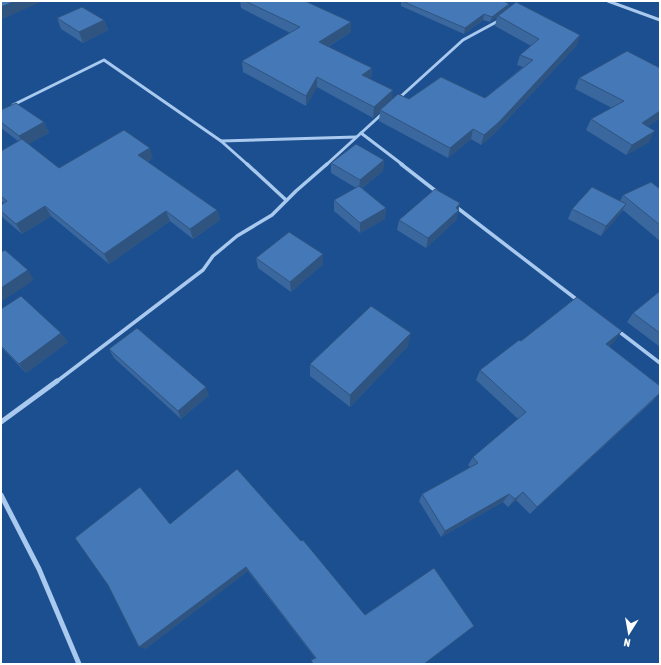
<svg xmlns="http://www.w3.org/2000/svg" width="661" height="665" font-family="'Asap Condensed',sans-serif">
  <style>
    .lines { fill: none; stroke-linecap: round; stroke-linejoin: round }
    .minor-far2 { stroke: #a9c9ee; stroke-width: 3 }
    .minor-far1 { stroke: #a9c9ee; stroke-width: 3.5 }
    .minor { stroke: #a9c9ee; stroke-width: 5 }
    .wall { fill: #3a679d }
    .shaded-wall { fill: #305480 }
    .building { fill: #4478b7; stroke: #305480 }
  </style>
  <rect width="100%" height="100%" fill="#1b4f8f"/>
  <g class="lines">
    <!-- minor-far2 -->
    <g class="minor-far2">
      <polyline points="608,1 660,20"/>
      <polyline points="398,99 463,40 500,20"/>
      <polyline points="13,105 104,60 221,141 248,165"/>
      <polyline points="361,133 403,165"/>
      <polyline points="221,141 356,137"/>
      <polyline points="326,165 383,113"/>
    </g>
    <!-- minor-far1 -->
    <g class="minor-far1">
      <polyline points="247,164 286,200"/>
      <polyline points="401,164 437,192"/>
      <polyline points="455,206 580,302"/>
      <polyline points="617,330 660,363"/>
      <polyline points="56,382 203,270 213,256 237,236 272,215 296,191 327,164"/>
    </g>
    <!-- minor -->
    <g class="minor">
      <polyline points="1,422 57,381"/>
      <polyline points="1,495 39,569 79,664"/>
    </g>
  </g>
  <!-- wall -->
  <g class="wall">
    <polygon points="240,1 305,1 351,32 328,47 372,68 371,79 392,100 485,98 523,67 517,65 520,55 531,46 495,26 497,17 490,22 483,20 464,34 401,6 401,1 509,4 508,8 577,45 496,132 481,145 471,139 448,158 379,121 380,112 373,118 317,87 306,106 243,72 242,61 290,33 241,8"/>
    <polygon points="57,18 104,20 108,30 83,43 61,29"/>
    <polygon points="579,78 660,118 647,127 649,142 626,155 586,130 591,119 612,108 575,89"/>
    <polygon points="1,110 44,122 49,133 28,144 59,168 153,158 147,162 217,210 220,220 193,239 170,221 109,264 51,216 22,234 3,218 1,214 1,205 4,203 1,201 1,151 18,141 1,128"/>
    <polygon points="384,160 383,171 362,188 386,208 385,219 360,233 334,211 334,200 356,188 331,173 331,163"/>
    <polygon points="660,189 660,241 623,210 620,214 601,236 568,219 572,209 620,201 623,195"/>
    <polygon points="460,203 456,220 426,248 397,230 399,220"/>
    <polygon points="256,258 323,264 291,292 258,268"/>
    <polygon points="660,291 660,347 627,322 633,313"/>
    <polygon points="1,309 68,342 26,373 1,347"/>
    <polygon points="521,341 614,342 609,346 654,400 530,514 516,500 508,507 503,502 441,537 419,501 422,494 470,467 468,465 473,457 518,419 476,380 480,370"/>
    <polygon points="408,346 350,407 310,376 310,364"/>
    <polygon points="109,349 209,395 181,419 114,358"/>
    <polygon points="170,524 365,615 424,664 313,664 311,660 315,658 248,571 145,649"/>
  </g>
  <!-- shaded-wall -->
  <g class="shaded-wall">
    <polygon points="15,1 43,1 1,20 1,7"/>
    <polygon points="509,4 508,9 490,22 492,17"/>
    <polygon points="484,14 483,20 464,34 465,28"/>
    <polygon points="104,20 108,30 83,43 79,32"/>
    <polygon points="351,22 351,32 319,52 319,42"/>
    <polygon points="580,35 577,45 496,132 481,145 484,135"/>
    <polygon points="372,68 371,79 362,85 362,75"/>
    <polygon points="317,77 317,87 306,106 306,96"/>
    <polygon points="393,90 392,101 380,110 380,112 373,118 374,107"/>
    <polygon points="660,111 660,118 636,134 642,123"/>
    <polygon points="44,122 49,133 25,146 19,136"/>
    <polygon points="473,129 471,139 448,158 450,148"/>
    <polygon points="655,131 649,142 626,155 632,145"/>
    <polygon points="150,148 153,158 141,165 138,155"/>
    <polygon points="384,160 383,171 359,190 360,180"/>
    <polygon points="460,203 456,220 426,248 428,238 456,208"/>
    <polygon points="626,204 620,214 601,236 606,226"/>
    <polygon points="45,206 51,216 22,234 16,224"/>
    <polygon points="386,208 385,219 360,233 360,223"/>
    <polygon points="217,210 220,220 193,239 190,229"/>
    <polygon points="166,211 170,221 109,264 104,254"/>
    <polygon points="323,254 323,264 291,292 290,282"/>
    <polygon points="28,270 34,280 1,302 1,288"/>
    <polygon points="622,331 614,342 599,355 606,344"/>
    <polygon points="61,333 68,342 26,373 19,364"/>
    <polygon points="411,333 408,346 350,407 350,395"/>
    <polygon points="206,387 209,395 181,419 178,411"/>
    <polygon points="660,394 654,400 530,514 537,507"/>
    <polygon points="523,492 516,500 508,507 515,499"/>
    <polygon points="509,494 503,502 441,537 445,531"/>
    <polygon points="246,567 248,571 145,649 139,647"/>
  </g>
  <!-- building -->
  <g class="building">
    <polygon points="1,1 15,1 1,7"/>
    <polygon points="245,1 305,1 351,22 319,42 372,68 362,75 393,90 374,107 317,77 306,96 242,61 300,27"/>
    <polygon points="402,1 504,1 509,4 492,17 484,14 465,28"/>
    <polygon points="516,2 580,35 499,122 484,135 473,129 450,148 380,110 398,94 409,99 441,77 485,98 533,60 520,55 539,39 498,16"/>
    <polygon points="82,7 104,20 79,32 57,18"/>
    <polygon points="627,51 660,68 660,111 642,123 655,131 632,145 591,119 624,101 579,78"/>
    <polygon points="16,103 44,122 19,136 1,122 1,110"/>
    <polygon points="124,130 150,148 138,155 217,210 190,229 166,211 104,254 45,206 16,224 1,211 1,205 7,201 1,196 1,151 22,139 59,168"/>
    <polygon points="356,144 384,160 360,180 331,163"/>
    <polygon points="651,182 660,189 660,225 623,195"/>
    <polygon points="359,186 386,208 360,223 334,200"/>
    <polygon points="592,187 626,204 606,226 572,209"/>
    <polygon points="435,189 460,203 456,208 459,210 428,238 399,220"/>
    <polygon points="289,232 323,254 290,282 256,258"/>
    <polygon points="5,250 28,270 1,288 1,252"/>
    <polygon points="660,291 660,333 633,313"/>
    <polygon points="21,296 61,333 19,364 1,346 1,309"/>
    <polygon points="577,297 622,331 606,344 660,386 660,393 537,507 523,492 515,499 509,494 445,531 422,494 478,463 473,457 526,412 480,370 519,340 521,341"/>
    <polygon points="371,306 411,333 350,395 310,364"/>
    <polygon points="137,328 206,387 178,411 109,349"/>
    <polygon points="237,469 301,541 303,540 365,615 434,568 474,626 424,664 313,664 311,660 316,658 246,567 139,647 108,585 75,538 140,487 170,524"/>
  </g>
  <!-- border -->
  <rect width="661" height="665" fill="none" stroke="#ffffff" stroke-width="4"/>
  <!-- north arrow -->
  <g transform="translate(629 633) rotate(191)" stroke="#1b4f8f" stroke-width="3" paint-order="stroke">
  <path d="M0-3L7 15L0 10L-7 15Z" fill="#ffffff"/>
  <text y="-6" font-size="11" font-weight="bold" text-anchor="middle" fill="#ffffff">N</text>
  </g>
</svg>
